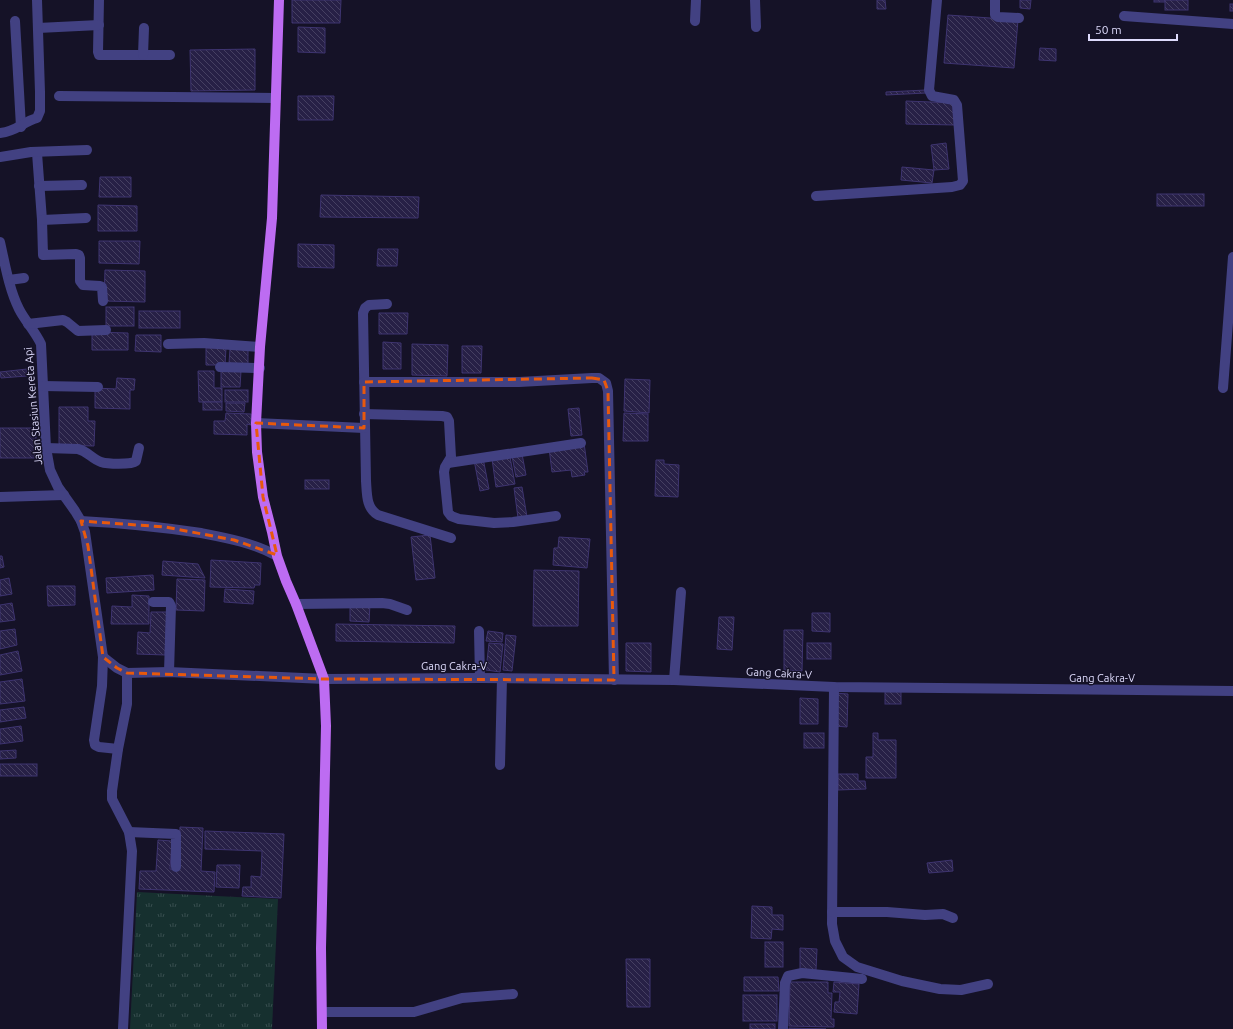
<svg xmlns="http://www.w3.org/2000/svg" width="1233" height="1029" font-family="Ubuntu,sans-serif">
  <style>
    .grass { fill: url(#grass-tufts) }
    .building { fill: url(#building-back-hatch); stroke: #3e3470 }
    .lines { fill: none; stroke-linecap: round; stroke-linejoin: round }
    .street { stroke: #424182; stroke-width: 10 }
    .primary { stroke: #bd6cf2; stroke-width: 10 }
    .marked { fill: none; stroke: #e8590c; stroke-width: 3; stroke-dasharray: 8 5; stroke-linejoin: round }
    .labels { text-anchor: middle; stroke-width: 3; stroke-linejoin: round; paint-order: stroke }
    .street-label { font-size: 11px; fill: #dedbfc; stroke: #151227 }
  </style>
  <defs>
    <pattern id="grass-tufts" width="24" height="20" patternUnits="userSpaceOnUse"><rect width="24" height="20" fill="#16302f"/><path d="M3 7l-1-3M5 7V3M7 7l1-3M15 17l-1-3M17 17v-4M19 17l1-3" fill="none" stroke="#374d4e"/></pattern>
    <pattern id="building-back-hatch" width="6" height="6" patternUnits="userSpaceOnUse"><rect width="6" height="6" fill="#272046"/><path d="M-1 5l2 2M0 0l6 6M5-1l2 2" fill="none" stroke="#464062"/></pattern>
  </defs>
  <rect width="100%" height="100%" fill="#151227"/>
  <!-- grass -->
  <polygon class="grass" points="137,892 278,899 272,1029 130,1029"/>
  <!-- building -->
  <g class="building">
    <polygon points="292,0 341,0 340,23 292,23"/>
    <polygon points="877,0 885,0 886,9 877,9"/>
    <polygon points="1020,0 1031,0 1030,9 1020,8"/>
    <rect x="1154" y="0" width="11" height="2"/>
    <rect x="1165" y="0" width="23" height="10"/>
    <rect x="1230" y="4" width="3" height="7"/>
    <polygon points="948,15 1018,20 1014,68 944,63"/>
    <polygon points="298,27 325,28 325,53 298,52"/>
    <polygon points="1040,48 1056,49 1056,61 1039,60"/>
    <polygon points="255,49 255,90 191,91 190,50"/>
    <polygon points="926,90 926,93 886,95 886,92"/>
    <polygon points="298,96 334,96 333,120 298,120"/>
    <polygon points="906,101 955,103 955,125 906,124"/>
    <polygon points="946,143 949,169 934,170 931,145"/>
    <polygon points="902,167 934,170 932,183 901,180"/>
    <polygon points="100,177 131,177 131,197 99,197"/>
    <rect x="1157" y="194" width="47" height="12"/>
    <polygon points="321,195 419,197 418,218 320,217"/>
    <polygon points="98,205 137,206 137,231 98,231"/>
    <polygon points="99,241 140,241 139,264 99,263"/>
    <polygon points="298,244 334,245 334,268 298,267"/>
    <polygon points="378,249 398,249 397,266 377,266"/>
    <polygon points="105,270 145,271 145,302 104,301"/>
    <rect x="106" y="307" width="28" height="19"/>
    <rect x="139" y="311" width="41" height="17"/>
    <polygon points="379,313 408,313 407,334 379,334"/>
    <polygon points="92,332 128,333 128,350 92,350"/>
    <polygon points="136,335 161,335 161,352 135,351"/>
    <polygon points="383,342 401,343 401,369 383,369"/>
    <polygon points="412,344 448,345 447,376 412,375"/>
    <polygon points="462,346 482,346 481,373 462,373"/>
    <polygon points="206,348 226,348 225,365 206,365"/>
    <polygon points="230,349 248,350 248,364 229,363"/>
    <polygon points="27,369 27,376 1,378 0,372"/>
    <polygon points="198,371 214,371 214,388 222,388 222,402 199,402"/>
    <polygon points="221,371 241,371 240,387 221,387"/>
    <polygon points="117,378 135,379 134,390 130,390 130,409 95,408 95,388 116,389"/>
    <polygon points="625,379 650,380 649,413 624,411"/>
    <rect x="225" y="390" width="23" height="12"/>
    <rect x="203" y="402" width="19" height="8"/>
    <polygon points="226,403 245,403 244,412 226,411"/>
    <polygon points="59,407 88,407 88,421 95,421 94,446 59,445"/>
    <polygon points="579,408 582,435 571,436 568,409"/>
    <polygon points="226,413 251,414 251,425 247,424 247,435 214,434 214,421 225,421"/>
    <polygon points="624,413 648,414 648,441 623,441"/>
    <rect x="0" y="428" width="36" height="30"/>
    <polygon points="584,443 588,472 584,472 585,475 572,477 571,470 552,472 549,448"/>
    <polygon points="522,454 526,475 516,477 512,456"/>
    <polygon points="510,457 515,484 496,487 492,459"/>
    <polygon points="483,458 489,489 480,491 474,460"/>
    <polygon points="656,460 664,460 664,464 679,465 678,497 655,496"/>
    <rect x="305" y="480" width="24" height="9"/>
    <polygon points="522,487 527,517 518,518 514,488"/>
    <polygon points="430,535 435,578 416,580 411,537"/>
    <polygon points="559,537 590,539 587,568 553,565 554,548 558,548"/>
    <polygon points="0,556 2,556 4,567 0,568"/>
    <polygon points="211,560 261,563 260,585 255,585 254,588 210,587"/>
    <polygon points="163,561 198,564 205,578 162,575"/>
    <polygon points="534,570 579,571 578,626 533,626"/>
    <polygon points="153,575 154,590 107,593 106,578"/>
    <polygon points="9,578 12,594 0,596 0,580"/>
    <polygon points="177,579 205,580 204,611 176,610"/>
    <polygon points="47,586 75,586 75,605 48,606"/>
    <polygon points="225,589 254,591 253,604 224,602"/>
    <polygon points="132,595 149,596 149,624 111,624 112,606 132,607"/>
    <polygon points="12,603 15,620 0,622 0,605"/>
    <polygon points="350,604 370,604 369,622 350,621"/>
    <polygon points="151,612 167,612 165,655 137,654 138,632 150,633"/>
    <polygon points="812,613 830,613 830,632 812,631"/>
    <polygon points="719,617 734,617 732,650 717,649"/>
    <polygon points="336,624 455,626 454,643 336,641"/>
    <polygon points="15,629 17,645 0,649 0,631"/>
    <polygon points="784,630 803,630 802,671 784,670"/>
    <polygon points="488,631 503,633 502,642 486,641"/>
    <polygon points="506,635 516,636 512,671 503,670"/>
    <polygon points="489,643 503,644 500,672 486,670"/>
    <polygon points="626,643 651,643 651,672 626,671"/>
    <rect x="807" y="643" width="24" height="16"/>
    <polygon points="18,651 22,671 0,675 0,655"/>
    <polygon points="22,679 25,701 0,704 0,682"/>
    <rect x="885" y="690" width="16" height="14"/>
    <polygon points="834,693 848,694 847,727 834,726"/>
    <polygon points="800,698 818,699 818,724 800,724"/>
    <polygon points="24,707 26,718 0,722 0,710"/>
    <polygon points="21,726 23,741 0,744 0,729"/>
    <rect x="804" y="733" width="20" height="15"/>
    <polygon points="873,733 878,733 878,740 896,740 896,778 866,778 866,757 873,757"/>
    <polygon points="16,750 16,758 0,759 0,751"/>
    <rect x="0" y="764" width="37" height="12"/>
    <polygon points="838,774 858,774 858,781 865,781 866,789 838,790"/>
    <polygon points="180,827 203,828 201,871 215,872 214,892 139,889 140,871 156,871 158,840 172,841 170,869 178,870"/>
    <polygon points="205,831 284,834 281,898 242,896 243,887 251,887 251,876 261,877 262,851 205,849"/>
    <polygon points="952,860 953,871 929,873 927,863"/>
    <polygon points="217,865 240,865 239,888 216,887"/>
    <polygon points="752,906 772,907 772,915 783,915 783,930 772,929 771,939 751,938"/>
    <rect x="765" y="942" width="18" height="25"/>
    <polygon points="800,948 817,949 816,970 800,970"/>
    <polygon points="626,959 650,959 650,1007 627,1007"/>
    <polygon points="744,977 778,977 779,991 744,991"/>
    <polygon points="790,982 828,982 828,993 832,993 831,1019 834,1019 834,1027 789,1026"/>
    <polygon points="834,982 859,984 857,1014 834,1012 835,1002 839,1002 840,992 833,992"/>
    <rect x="743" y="995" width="34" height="26"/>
    <rect x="750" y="1024" width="25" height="5"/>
    <polygon points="789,1028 826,1029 789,1029"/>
  </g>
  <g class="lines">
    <!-- street -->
    <g class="street">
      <polyline points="99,0 98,52 99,55 170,55"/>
      <polyline points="755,0 756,27"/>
      <polyline points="995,0 995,15 998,17 1019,18"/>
      <polyline points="1124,16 1233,24"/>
      <polyline points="15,21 21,127"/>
      <polyline points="695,21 696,0"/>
      <polyline points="38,28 99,25"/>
      <polyline points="143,55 144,28"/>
      <polyline points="59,96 276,98"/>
      <path d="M0 133C18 131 22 122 37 118L40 111V92L37 0"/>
      <polyline points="37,153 42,220 43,255 76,254 79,255 80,258 80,281 83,285 100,286 102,287 103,301"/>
      <polyline points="0,157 31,152 87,150"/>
      <polyline points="39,186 82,185"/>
      <polyline points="816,196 952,187 960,185 963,181 957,105 954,100 932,96 929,90 937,0"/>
      <polyline points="42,220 86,218"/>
      <path d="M0 242C5 264 9 289 19 309 25 321 35 331 41 344L46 448 50 470 58 487 75 511 81 521 85 532 103 657 102 686 94 740 95 745 99 747 118 749"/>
      <polyline points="9,280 24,278"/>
      <path d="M387 304 369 305 365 308 363 313 366 481C367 494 366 508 378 515L451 538"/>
      <polyline points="28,324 63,320 67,322 78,331 106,330"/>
      <polyline points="168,344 204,343 260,347"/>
      <polyline points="220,367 260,368"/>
      <polyline points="364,382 519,382 592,378 599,378 606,383 608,391 614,680"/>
      <polyline points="43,386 98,387"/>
      <polyline points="1223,388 1233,257"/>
      <polyline points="364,414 442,416 447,417 449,421 451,457 445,467 444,472 448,512 451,516 459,519 494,523 513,522 556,516"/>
      <polyline points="256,423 364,428"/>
      <path d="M46 448 78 449C87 451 92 459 101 462 107 464 131 465 136 461L139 448"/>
      <polyline points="448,463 581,443"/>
      <polyline points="0,497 64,495"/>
      <path d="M81 521C121 523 161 527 201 533 227 538 254 543 277 556"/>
      <polyline points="153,602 169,602 171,606 169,672"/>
      <polyline points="296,604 382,603 390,604 407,610"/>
      <polyline points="479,631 480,678"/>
      <polyline points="103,657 117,668 127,673 169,672 324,679 480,678 674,680 834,687 1233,691"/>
      <polyline points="674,680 681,592"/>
      <polyline points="834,687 832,924 835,941 843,957 857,967 902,981 940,989 961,990 988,984"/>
      <polyline points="500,765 502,678"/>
      <polyline points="129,832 176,834 176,867"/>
      <polyline points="832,912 887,912 925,915 943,914 953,918"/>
      <polyline points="322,1012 414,1012 462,998 513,994"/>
      <polyline points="123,1029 132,851 129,832 112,799 112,791 118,749 127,704 127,673"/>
      <polyline points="783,1029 785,983 788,976 802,973 862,979"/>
    </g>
    <!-- primary -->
    <polyline class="primary" points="279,0 272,218 260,347 256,423 257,452 263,497 272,532 277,556 286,581 296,604 324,679 326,726 321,948 322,1029"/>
  </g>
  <!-- marked area -->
  <path class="marked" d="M592 378 604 380 608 391 614 680 324 679 127 673 117 668 103 657 88 546 81 521 165 527 234 540 277 555 263 497 256 423 364 428V382Z"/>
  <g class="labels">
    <!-- street labels -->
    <g class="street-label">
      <text transform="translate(33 406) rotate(-95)" y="4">Jalan Stasiun Kereta Api</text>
      <text x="454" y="670">Gang Cakra-V</text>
      <text transform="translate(779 673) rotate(3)" y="4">Gang Cakra-V</text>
      <text x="1102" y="682">Gang Cakra-V</text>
    </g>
  </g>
  <!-- scale -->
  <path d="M1089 34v6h88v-6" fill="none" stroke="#dedbfc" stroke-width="2"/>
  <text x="1095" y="34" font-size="12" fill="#dedbfc" stroke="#151227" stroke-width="3" paint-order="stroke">50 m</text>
</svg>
